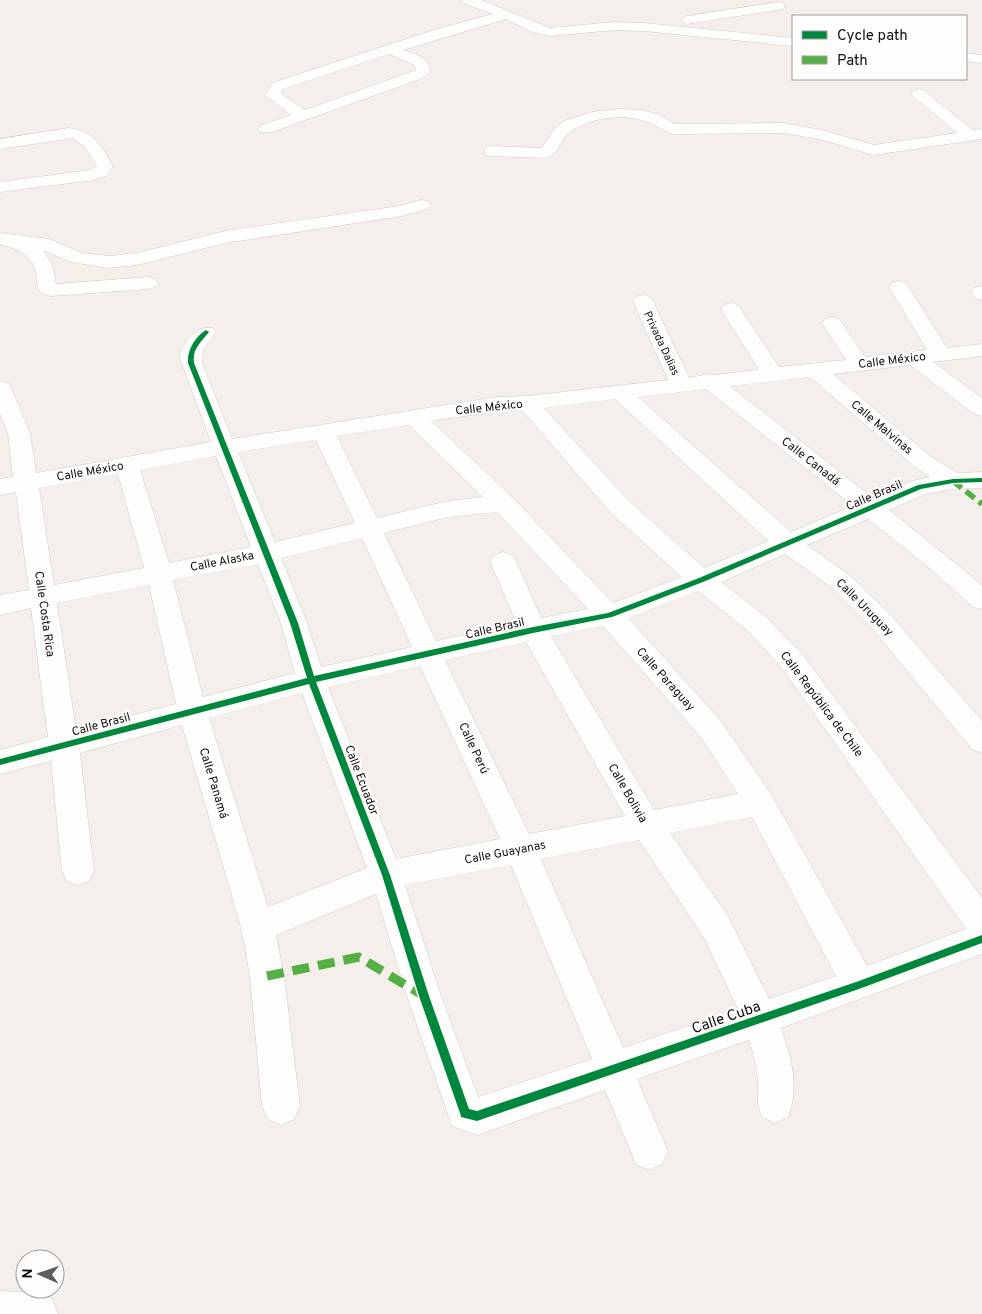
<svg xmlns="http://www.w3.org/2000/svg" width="982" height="1314" font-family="Overpass,sans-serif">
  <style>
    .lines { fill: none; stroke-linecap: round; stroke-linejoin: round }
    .minor-casing { stroke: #d1cdc9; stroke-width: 1 }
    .minor { fill: #fdfdfc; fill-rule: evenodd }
    .quiet-far1 { stroke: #54b044; stroke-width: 5.5; stroke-dasharray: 11 5.5; stroke-linecap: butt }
    .quiet { stroke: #54b044; stroke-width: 9; stroke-dasharray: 17 9; stroke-linecap: butt }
    .cycleway-casing { stroke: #fffdfc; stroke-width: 3 }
    .cycleway { fill: #00873e; fill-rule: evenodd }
    .labels { text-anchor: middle; stroke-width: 4; stroke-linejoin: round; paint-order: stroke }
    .far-street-label { font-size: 11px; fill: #110e0b; stroke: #fffdfc }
    .street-label { font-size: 12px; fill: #110e0b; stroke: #fffdfc }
    .near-street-label { font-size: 15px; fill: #110e0b; stroke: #fffdfc }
  </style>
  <rect width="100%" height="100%" fill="#f4efea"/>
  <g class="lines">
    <!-- minor casing -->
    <g class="minor-casing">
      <g id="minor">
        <path d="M461 0H481L550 28 614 22 644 23 793 38V46L644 31 614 30 550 36 535 33 506 19 403 50C414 54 430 57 430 71L423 78 272 132H260L258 129 260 126 291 115 265 95 272 83 434 30 493 14 463 3ZM389 54 414 65 416 70 305 110 281 94 283 89Z"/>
        <polygon points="778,2 783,3 785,6 783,9 687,24 680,20 687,16"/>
        <polygon points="966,53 982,55 982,63 966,61"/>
        <path d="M919 89 924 91 973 130 982 129V139L873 155 820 139 783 133 673 134C663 131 657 125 648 122 625 113 588 117 569 133 559 140 559 155 546 158L492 156 486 155 484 151 486 147 492 146 542 148 555 128 564 121 592 112 618 109 643 110 659 115 675 124 783 123 822 130 874 145 957 133 914 97 911 94 914 91Z"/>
        <path d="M69 128C96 132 100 145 113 166L108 175 94 180 0 192V182L90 170 97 166 85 147 73 138 0 149V139Z"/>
        <path d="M421 200 427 201 430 205 427 209 402 216 225 243 137 265 109 268 71 262 43 250 52 264 56 284 148 277 155 279 158 283 155 287 148 289 51 296C46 295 40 293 38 288 36 283 37 277 36 272 32 255 16 247 0 245V233L49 239 82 253 109 256 137 253 225 231 400 206Z"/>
        <path d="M899 281 906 283 947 348 982 344V356L933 362 982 398V416L974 414 910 365 833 374 931 457 958 473 982 472V488L953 489 925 494 889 510 982 585V609L973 607 926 565 868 519 807 545 849 575 888 612 982 721V753L972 749 870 626 831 587 785 554 721 582 765 616 803 655 982 898V954L781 1028C791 1058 800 1087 788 1117L775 1123 762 1117C756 1103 758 1097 758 1082 757 1068 754 1054 749 1040L637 1079 668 1151 662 1164 649 1170 636 1164 605 1090 477 1135 452 1126 407 996 376 894 276 935 284 976 300 1106 294 1119 281 1125 268 1119 262 1106 250 976 241 927 182 725 80 753 94 871 89 881 78 885 67 881 62 871 51 761 0 774V750L48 737 31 608 0 615V595L29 590 16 492 0 495V479L13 477 8 433 0 414V381L8 383 11 388 30 433 36 473 211 442 180 358C182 342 197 324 213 328L216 332 203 350 202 363 232 439 497 397 528 396 668 380 633 301 636 297 643 295 650 297 653 301 689 378 709 374 714 375 759 370 721 309 724 305 731 303 738 305 779 367 846 360 822 323 825 319 832 317 839 319 865 357 927 350 889 287 892 283ZM810 377 915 467 930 477 912 481 873 498 730 386ZM706 389 853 506 791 532 638 397ZM615 399 769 541 704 568 628 500 544 408ZM522 410 610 512 682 577 613 603 512 497 431 421 497 411ZM409 425 483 497 448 501 377 518 337 436ZM316 440 355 523 275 542 238 452ZM216 456 251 547 169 563 140 470ZM118 474 144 568 54 585 39 488ZM497 512 588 609 541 618 516 561 512 555 503 552 494 555 490 561 517 624 436 641 384 533 448 517ZM362 538 412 647 321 667 307 623 281 558ZM258 564 281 623 295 673 203 697 173 580ZM149 585 176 704 76 730 57 603ZM698 591 747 630 783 669 966 929 867 966 771 794 720 720 628 618ZM603 626 700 736 738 794 654 810 551 636ZM526 642 625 816 529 834 445 660ZM420 666 500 839 396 859 328 687ZM302 693 367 868 268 907 209 718ZM752 817 836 976 769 999 728 916 670 833ZM639 840 704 938 738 1009 623 1048 541 859ZM511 865 592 1059 478 1097 441 996 405 885Z"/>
        <polygon points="981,286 982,286 982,300 975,298 971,292 974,288"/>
        <polygon points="0,1291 37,1293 52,1299 58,1314 0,1314"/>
      </g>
    </g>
    <!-- minor -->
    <use href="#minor" class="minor"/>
    <!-- quiet-far1 -->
    <polyline class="quiet-far1" points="953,481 982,504"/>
    <!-- quiet -->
    <polyline class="quiet" points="267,976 359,957 424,996"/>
    <!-- cycleway casing -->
    <g class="cycleway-casing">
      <path id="cycleway" d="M206 330 209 332C201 342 192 349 194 363L298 623 314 676 533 627 608 613 699 578 918 485 953 479 982 478V482L953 483 921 489 703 582 612 617 533 633 316 682 390 875 429 996 469 1109 477 1111 859 981 982 935V943L859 989 477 1121 461 1117 460 1113 419 996 382 875 309 684 0 765V759L307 678 290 623 188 363C187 350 195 337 206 330Z"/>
    </g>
    <!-- cycleway -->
    <use href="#cycleway" class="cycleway"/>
  </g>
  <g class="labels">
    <!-- far-street labels -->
    <g class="far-street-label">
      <text transform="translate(662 343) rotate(65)" y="4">Privada Dalias</text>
    </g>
    <!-- street labels -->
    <g class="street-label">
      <text transform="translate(892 360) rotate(-7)" y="4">Calle México</text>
      <text transform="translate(489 407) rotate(-6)" y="4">Calle México</text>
      <text transform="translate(882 427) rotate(40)" y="4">Calle Malvinas</text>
      <text transform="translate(811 461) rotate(38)" y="4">Calle Canadá</text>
      <text transform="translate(90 471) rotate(-10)" y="4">Calle México</text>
      <text transform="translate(874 495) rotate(-23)" y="4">Calle Brasil</text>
      <text transform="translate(222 561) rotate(-11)" y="4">Calle Alaska</text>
      <text transform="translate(865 607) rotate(45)" y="4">Calle Uruguay</text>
      <text transform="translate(45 614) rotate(82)" y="4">Calle Costa Rica</text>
      <text transform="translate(495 628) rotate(-13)" y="4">Calle Brasil</text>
      <text transform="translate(666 679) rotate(48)" y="4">Calle Paraguay</text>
      <text transform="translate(822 704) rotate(53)" y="4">Calle República de Chile</text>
      <text transform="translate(101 724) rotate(-15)" y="4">Calle Brasil</text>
      <text transform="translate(474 748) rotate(65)" y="4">Calle Perú</text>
      <text transform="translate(362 780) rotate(69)" y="4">Calle Ecuador</text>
      <text transform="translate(214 783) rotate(73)" y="4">Calle Panamá</text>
      <text transform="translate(628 793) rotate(60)" y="4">Calle Bolivia</text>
      <text transform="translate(505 852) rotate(-11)" y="4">Calle Guayanas</text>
    </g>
    <!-- near-street labels -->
    <g class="near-street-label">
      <text transform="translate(726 1017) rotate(-19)" y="5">Calle Cuba</text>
    </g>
  </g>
  <!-- legend -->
  <rect x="792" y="15" width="175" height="65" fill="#fffdfc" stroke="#a09d9c"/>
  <rect x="802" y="31" width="25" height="8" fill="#00873e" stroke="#a09d9c"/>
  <text x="837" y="40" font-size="15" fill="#110e0b">Cycle path</text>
  <rect x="802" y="56" width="25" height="8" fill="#54b044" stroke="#a09d9c"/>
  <text x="837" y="65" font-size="15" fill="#110e0b">Path</text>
  <!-- north arrow -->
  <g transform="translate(40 1274) rotate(272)"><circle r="24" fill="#fffdfc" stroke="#a09d9c"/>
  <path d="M0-4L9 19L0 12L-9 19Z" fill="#605d59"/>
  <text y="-8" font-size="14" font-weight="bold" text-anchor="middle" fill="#110e0b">N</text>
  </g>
</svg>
